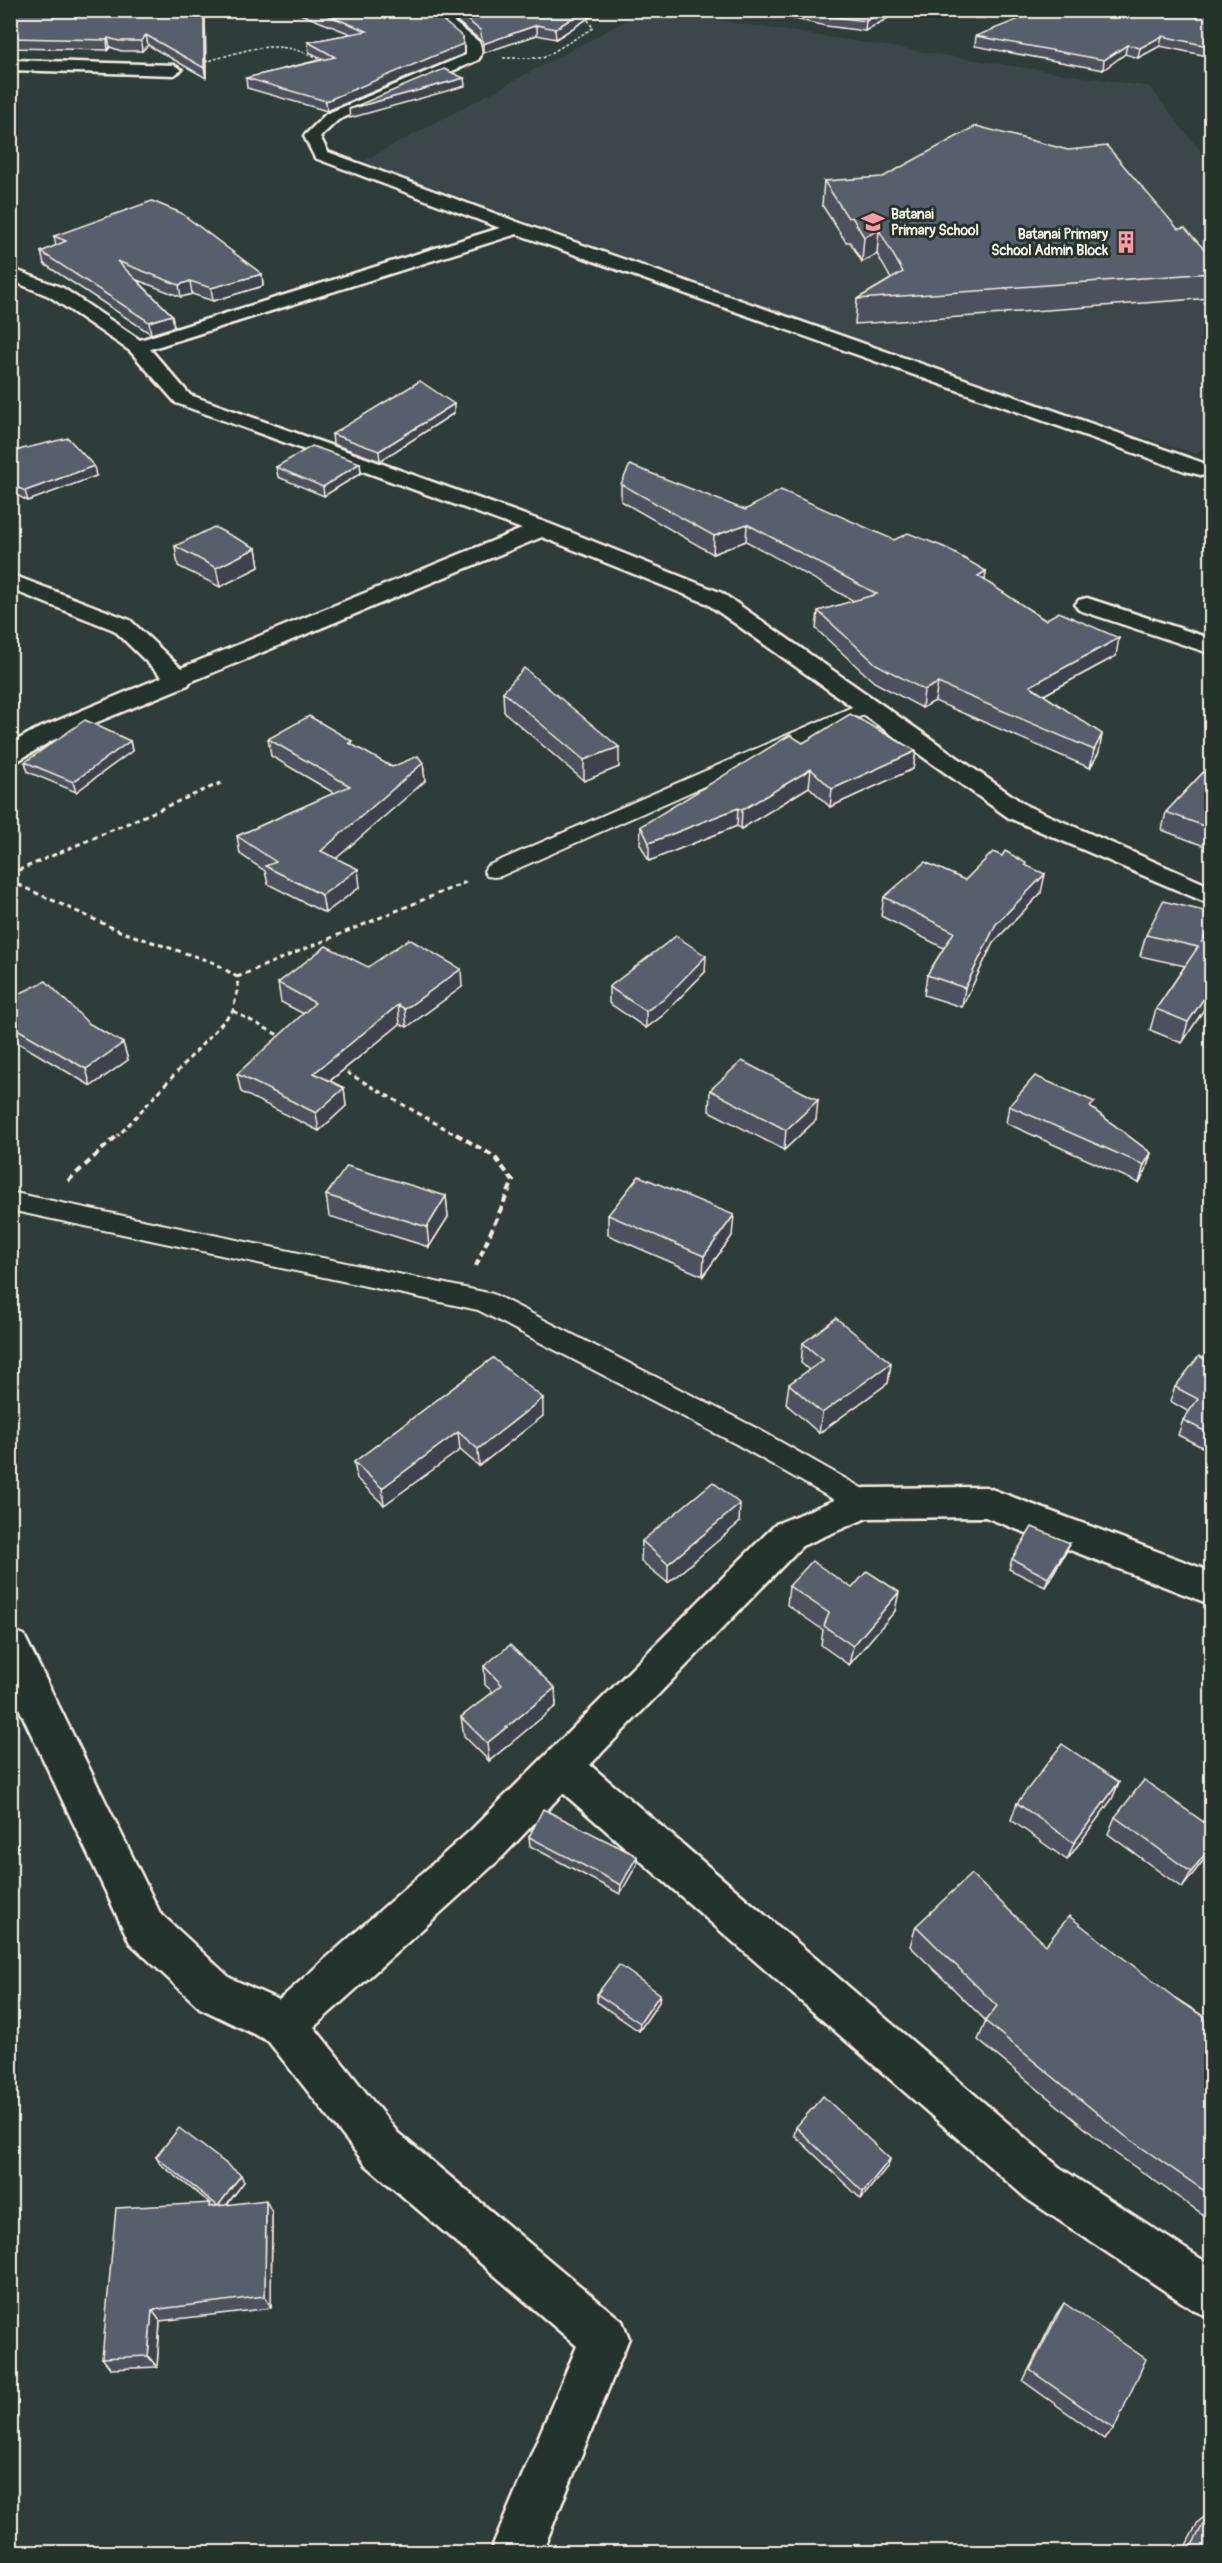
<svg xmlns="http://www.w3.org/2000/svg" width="1222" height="2563" font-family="Pangolin,sans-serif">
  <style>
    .built { fill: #3c4648 }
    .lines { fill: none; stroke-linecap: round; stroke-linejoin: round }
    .lane-casing { stroke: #f4f1e8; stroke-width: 4 }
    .street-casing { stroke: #f4f1e8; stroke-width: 5 }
    .path-far2 { stroke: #f4f1e8; stroke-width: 1.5; stroke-dasharray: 3 2; stroke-linecap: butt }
    .path-far1 { stroke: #f4f1e8; stroke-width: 3; stroke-dasharray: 5 4; stroke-linecap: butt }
    .path { stroke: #f4f1e8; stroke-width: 4; stroke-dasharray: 7 4.5; stroke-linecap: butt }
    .lane { fill: #26332d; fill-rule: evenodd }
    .street { fill: #26332d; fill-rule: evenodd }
    .wall { fill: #4d515c; stroke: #f4f1e8; stroke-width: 1.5 }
    .shaded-wall { fill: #3e424b; stroke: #f4f1e8; stroke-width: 1.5 }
    .building { fill: #595e6b; stroke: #f4f1e8; stroke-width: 1.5 }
    .labels { text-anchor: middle; stroke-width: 6; stroke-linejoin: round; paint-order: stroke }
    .far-poi-label { font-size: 14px; font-weight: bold; fill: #f4f1e8; stroke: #26332d; text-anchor: start }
  </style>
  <rect width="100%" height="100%" fill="#303c39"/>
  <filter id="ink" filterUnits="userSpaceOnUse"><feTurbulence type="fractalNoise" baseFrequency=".0167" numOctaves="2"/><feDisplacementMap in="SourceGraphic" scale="12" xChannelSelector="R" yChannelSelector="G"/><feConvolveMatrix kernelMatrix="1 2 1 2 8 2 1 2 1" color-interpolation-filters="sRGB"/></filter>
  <g filter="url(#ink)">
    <!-- built -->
    <polygon class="built" points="644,11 659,11 1150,87 1211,165 1211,440 1196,454 1030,402 362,162"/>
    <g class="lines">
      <!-- lane casing -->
      <g class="lane-casing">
        <g id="lane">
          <polygon points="979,10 993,10 983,17 975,17 973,15"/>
          <polygon points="868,700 875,702 877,706 875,710 501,876 494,877 487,876 484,871 487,866"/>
          <polygon points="10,1192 493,1294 756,1428 874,1495 878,1503 874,1511 864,1515 854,1511 736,1444 478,1310 10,1210"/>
        </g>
      </g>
      <!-- street casing -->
      <g class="street-casing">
        <g id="street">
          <path d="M414 10 441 12 479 42C483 47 482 55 478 60L338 120 320 137 328 152 523 224 1212 466V478L1185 471 517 234 150 349 190 395 550 524 722 593 1027 806 1212 887V905L1009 818 706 603 542 537 190 682 188 685 53 740 19 760 10 762V744L35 730 162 677 114 630 10 589V574L130 620 181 668 522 529 176 403 130 351 49 296 10 280V268L63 288 140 340 500 228 315 158 304 136 326 114 466 55V46L431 18Z"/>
          <polygon points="10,60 174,65 182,70 174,75 10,70"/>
          <polygon points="1087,598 1212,639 1212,654 1079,610 1075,605 1079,600"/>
          <polygon points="986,1487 1212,1572 1212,1605 985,1517 867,1518 802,1546 590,1765 1059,2167 1212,2266 1212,2318 1195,2311 1027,2199 563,1793 501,1858 314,2027 398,2133 622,2321 629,2338 542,2552 490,2552 577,2346 366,2165 268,2041 200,2008 130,1943 10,1689 10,1630 24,1635 160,1913 230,1978 279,2000 471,1830 776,1524 864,1488"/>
        </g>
      </g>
      <!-- path-far2 -->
      <g class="path-far2">
        <polyline points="503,58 543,58 593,28 582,10"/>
        <path d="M205 62C254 48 276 37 324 61"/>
      </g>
      <!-- path-far1 -->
      <g class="path-far1">
        <polyline points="10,874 223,782"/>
        <polyline points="10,881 122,932 215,963 237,977 238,987 233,1011 118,1136"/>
        <polyline points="237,977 466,882"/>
        <polyline points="233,1011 282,1037"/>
        <polyline points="339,1068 458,1136"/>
      </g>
      <!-- path -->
      <g class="path">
        <polyline points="456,1134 495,1157 513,1181 476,1266"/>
        <polyline points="68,1181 119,1134"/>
      </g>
      <!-- lane -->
      <use href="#lane" class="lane"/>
      <!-- street -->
      <use href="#street" class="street"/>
    </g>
    <!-- wall -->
    <g class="wall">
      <polygon points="10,10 205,10 206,78 148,45 142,51 121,51 110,47 108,50 10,48"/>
      <polygon points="290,10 430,10 464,54 327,111 247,88 246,78 323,59 309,52 308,42 351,34"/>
      <polygon points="443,10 601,10 556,39 537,35 483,53 480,40"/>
      <polygon points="756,10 902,10 865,31 826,26"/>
      <polygon points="1212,10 1212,57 1160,46 1138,58 1125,54 1103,70 975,46 976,36"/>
      <polygon points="824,181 1178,229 1212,258 1212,298 1004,313 1004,314 855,324 857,299 891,279 877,254 862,262 850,242 846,242 822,205"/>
      <polygon points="54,236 262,274 263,286 213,301 192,294 181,297 137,280 172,315 174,327 151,334 44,264 41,252 56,246"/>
      <polygon points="454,413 380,461 333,444 332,434"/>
      <polygon points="10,454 96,476 28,501 10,492"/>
      <polygon points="360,463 361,473 324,496 278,477 276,467"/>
      <polygon points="621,484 894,540 986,571 985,581 1045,620 1116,656 1044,695 1102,734 1099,752 1090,768 935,701 922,708 874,682 816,629 818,611 854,601 746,541 713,554 621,501"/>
      <polygon points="175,546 256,548 259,567 220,587 178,566"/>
      <polygon points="503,692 619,767 584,781 504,712"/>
      <polygon points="268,739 352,741 352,745 392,767 423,763 425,781 336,858 360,887 325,913 268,884 265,871 240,854 237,836 334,793 271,756"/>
      <polygon points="130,741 132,751 76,792 28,772 25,762"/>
      <polygon points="803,743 916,751 913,769 830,807 809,787 741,829 737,826 649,861 640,844 641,826"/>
      <polygon points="1212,763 1212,849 1162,830 1166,812"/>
      <polygon points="1025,866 1041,893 993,943 962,1007 924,995 927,975 944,948 881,916 884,897 965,880"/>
      <polygon points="1212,927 1212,997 1182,1043 1150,1030 1156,1009 1185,966 1140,956 1146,935"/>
      <polygon points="368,967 462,987 407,1027 400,1024 330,1081 344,1088 346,1106 319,1131 241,1092 237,1074 304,1014 281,1002 278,983"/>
      <polygon points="705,972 662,1016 646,1028 609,1003 609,987"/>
      <polygon points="10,998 88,1023 123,1043 128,1060 91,1086 10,1038"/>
      <polygon points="710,1090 816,1120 784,1150 709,1111"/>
      <polygon points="1009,1106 1093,1109 1151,1153 1146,1170 1139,1183 1006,1123"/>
      <polygon points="1212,1142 1212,1168 1203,1163 1208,1145"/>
      <polygon points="326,1195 446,1196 448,1217 429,1247 329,1216"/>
      <polygon points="608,1215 732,1236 703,1276 608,1235"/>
      <polygon points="803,1343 891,1363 888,1383 819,1433 786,1404 789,1384 809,1370 801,1363"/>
      <polygon points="493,1358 543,1416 479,1466 460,1450 384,1505 357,1479 354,1462"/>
      <polygon points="1212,1363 1212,1452 1178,1435 1183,1420 1189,1412 1170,1401 1175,1387"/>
      <polygon points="739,1523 668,1583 641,1561 642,1541"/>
      <polygon points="1066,1552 1045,1587 1009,1569 1012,1559"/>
      <polygon points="789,1586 852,1588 895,1611 849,1665 821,1645 823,1630 787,1605"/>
      <polygon points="484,1666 555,1688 556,1706 489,1761 464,1736 461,1717 493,1692 485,1685"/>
      <polygon points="1119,1782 1112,1799 1067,1860 1011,1820 1017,1803"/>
      <polygon points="1115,1817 1212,1828 1212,1849 1182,1888 1108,1834"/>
      <polygon points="529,1837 637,1864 620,1894 530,1846"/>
      <polygon points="916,1926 1046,1945 1175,1998 1212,2022 1211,2220 1115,2153 978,2040 986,2021 910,1946"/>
      <polygon points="597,1994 659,2002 639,2031 597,2002"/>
      <polygon points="796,2127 890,2159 888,2166 861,2199 794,2135"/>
      <polygon points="156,2157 244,2182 227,2205 272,2213 271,2308 160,2321 157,2367 111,2369 102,2358 210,2203 160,2164"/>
      <polygon points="1064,2303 1114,2429 1104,2439 1023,2381 1056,2315"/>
      <polygon points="1209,2513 1212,2553 1182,2553 1198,2522"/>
    </g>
    <!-- shaded-wall -->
    <g class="shaded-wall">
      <polygon points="204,10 205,10 206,78 204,68"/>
      <polygon points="585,10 601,10 556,39 555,29"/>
      <polygon points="885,10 902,10 865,31 866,21"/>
      <polygon points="537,25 537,35 483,53 483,44"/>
      <polygon points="146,35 148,45 142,51 141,41"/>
      <polygon points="1162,36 1160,46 1138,58 1140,48"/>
      <polygon points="463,37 464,54 327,111 326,101"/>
      <polygon points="108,38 110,47 108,50 107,40"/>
      <polygon points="1127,45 1125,54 1103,70 1104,60"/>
      <polygon points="464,78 465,86 350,118 349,109"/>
      <polygon points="879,230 877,254 862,262 864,237"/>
      <polygon points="262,274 263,286 213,301 211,288"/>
      <polygon points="190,281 192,294 181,297 179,285"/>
      <polygon points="172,315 174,327 151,334 149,322"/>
      <polygon points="454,404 454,413 380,461 379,451"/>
      <polygon points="360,463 361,473 324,496 323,487"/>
      <polygon points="94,466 96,476 28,501 25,491"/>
      <polygon points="747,524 746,541 713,554 714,536"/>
      <polygon points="256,548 259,567 220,587 216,568"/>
      <polygon points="986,571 984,589 978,576"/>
      <polygon points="1119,638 1116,656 1027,704 1030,686"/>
      <polygon points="938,683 935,701 922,708 924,690"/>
      <polygon points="1102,734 1099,752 1090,768 1094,750"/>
      <polygon points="130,741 132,751 76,792 73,782"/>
      <polygon points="619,747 619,767 584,781 584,760"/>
      <polygon points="916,751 913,769 830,807 832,789"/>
      <polygon points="423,763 425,781 324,869 321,851"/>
      <polygon points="811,769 809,787 741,829 742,810"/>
      <polygon points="738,808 737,826 649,861 649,843"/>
      <polygon points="358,869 360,887 325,913 322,895"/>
      <polygon points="1045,874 1041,893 993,943 962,1007 965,988 996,924"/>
      <polygon points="1212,922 1212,927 1201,943"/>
      <polygon points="706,956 705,972 662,1016 646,1028 646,1011"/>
      <polygon points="461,969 462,987 407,1027 405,1009"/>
      <polygon points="1212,986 1212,997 1182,1043 1188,1022"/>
      <polygon points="398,1005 400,1024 317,1091 314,1073"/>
      <polygon points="123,1043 128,1060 91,1086 86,1069"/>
      <polygon points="344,1088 346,1106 319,1131 316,1113"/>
      <polygon points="818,1100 816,1120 784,1150 786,1130"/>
      <polygon points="1151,1153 1146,1170 1139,1183 1144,1165"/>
      <polygon points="446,1196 448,1217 429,1247 427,1227"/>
      <polygon points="734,1215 732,1236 703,1276 704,1256"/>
      <polygon points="891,1363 888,1383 819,1433 822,1413"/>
      <polygon points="543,1398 543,1416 479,1466 478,1449"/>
      <polygon points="458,1432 460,1450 384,1505 382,1488"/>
      <polygon points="740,1504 739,1523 668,1583 668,1564"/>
      <polygon points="1070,1543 1066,1552 1045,1587 1048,1578"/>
      <polygon points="899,1592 895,1611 849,1665 853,1646"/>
      <polygon points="555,1688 556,1706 489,1761 487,1743"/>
      <polygon points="1119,1782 1112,1799 1067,1860 1074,1843"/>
      <polygon points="1212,1845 1212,1849 1182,1888 1191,1872"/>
      <polygon points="637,1856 637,1864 620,1894 621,1885"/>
      <polygon points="660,1994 659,2002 639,2031 640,2023"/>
      <polygon points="890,2159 888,2166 861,2199 863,2192"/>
      <polygon points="241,2175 244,2182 221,2212 218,2206"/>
      <polygon points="266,2200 272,2213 271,2308 265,2296"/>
      <polygon points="152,2310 160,2321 157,2367 148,2356"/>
    </g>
    <!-- building -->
    <g class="building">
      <polygon points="10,10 204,10 204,68 146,35 141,41 119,41 108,38 107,40 10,38"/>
      <polygon points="314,10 430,10 463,37 463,44 326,101 246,78 335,57 308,42 367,31"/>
      <polygon points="454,10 585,10 555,29 537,25 483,44 480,30"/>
      <polygon points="800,10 885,10 866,21 827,16"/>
      <polygon points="1042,10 1212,10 1212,47 1162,36 1140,48 1127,45 1104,60 976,36"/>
      <polygon points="444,69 464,78 349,109"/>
      <polygon points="976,126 1068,150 1107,146 1178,229 1185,228 1212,258 1212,273 1005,288 1007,289 857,299 903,272 879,230 864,237 852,217 848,218 824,181 883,177"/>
      <polygon points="152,201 181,213 262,274 211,288 190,281 179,285 117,261 172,315 149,322 41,252 66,241 54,236"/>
      <polygon points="420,381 454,404 379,451 332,434"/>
      <polygon points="68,438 94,466 25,491 10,484 10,454 22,449"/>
      <polygon points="312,446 360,463 323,487 276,467"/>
      <polygon points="630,465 745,510 781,490 894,540 908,533 944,547 986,571 978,576 1045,620 1059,612 1119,638 1030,686 1102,734 1094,750 938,683 924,690 876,664 818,611 877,594 747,524 714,536 621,484"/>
      <polygon points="214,527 256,548 216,568 175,546"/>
      <polygon points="524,668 619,747 584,760 503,692"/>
      <polygon points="850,714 916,751 832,789 811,769 742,810 738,808 649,843 641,826 790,735 803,743"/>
      <polygon points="309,716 352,741 349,743 392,767 418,756 423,763 321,851 358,869 322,895 265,866 276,862 237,836 350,786 268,739"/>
      <polygon points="85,720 130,741 73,782 25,762"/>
      <polygon points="1212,763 1212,829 1166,812"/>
      <polygon points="1005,851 1026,863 1025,865 1045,874 996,924 965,988 927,975 954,932 884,897 925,862 965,880 993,852 1002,856"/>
      <polygon points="1163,901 1212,913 1212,922 1201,943 1212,927 1212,986 1188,1022 1156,1009 1198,947 1146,935"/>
      <polygon points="676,936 706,956 663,1000 646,1011 609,987"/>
      <polygon points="409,939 461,969 405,1009 398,1005 314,1073 344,1088 316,1113 237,1074 315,1003 278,983 326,946 368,967"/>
      <polygon points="46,981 88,1023 123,1043 86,1069 10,1025 10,998"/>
      <polygon points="742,1061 818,1100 786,1130 710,1090"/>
      <polygon points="1035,1076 1095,1102 1090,1107 1151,1153 1144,1165 1009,1106"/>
      <polygon points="347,1166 446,1196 427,1227 326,1195"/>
      <polygon points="639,1176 734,1215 704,1256 608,1215"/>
      <polygon points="836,1318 891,1363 822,1413 789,1384 823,1360 803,1343"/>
      <polygon points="1199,1356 1212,1363 1212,1435 1183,1420 1198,1399 1175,1387"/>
      <polygon points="493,1358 543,1398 478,1449 458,1432 382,1488 354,1462"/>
      <polygon points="713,1482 740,1504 668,1564 642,1541"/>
      <polygon points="1032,1527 1070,1543 1048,1578 1012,1559"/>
      <polygon points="812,1561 852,1588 867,1571 899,1592 853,1646 824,1626 829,1613 789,1586"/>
      <polygon points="510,1645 555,1688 487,1743 461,1717 502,1685 484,1666"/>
      <polygon points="1062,1744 1119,1782 1074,1843 1017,1803"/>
      <polygon points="1144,1780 1212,1828 1212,1845 1191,1872 1115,1817"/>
      <polygon points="543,1809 637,1856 621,1885 529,1837"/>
      <polygon points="971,1874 1046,1945 1069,1916 1175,1998 1212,2022 1212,2196 1125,2136 985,2021 997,2006 916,1926"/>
      <polygon points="619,1965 660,1994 640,2023 597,1994"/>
      <polygon points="823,2096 890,2159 863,2192 796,2127"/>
      <polygon points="179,2128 241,2175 218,2206 156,2157"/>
      <polygon points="266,2200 265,2296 152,2310 148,2356 102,2358 116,2208 211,2203 209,2207"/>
      <polygon points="1064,2303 1146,2359 1114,2429 1030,2370"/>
      <polygon points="1209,2513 1212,2515 1212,2553 1188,2553"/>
    </g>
  </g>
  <!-- icons -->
  <defs>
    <g id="school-bare" transform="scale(1.8)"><path d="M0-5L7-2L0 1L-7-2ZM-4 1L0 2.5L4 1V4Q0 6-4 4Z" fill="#ff9aa2" stroke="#26332d" stroke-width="2.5" paint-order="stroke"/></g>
    <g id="building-bare" transform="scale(1.8)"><path d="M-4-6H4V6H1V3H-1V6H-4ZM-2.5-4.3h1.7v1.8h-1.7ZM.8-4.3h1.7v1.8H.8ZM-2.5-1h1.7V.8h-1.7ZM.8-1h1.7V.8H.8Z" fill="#ff9aa2" stroke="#26332d" stroke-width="2.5" paint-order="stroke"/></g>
  </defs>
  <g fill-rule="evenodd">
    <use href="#school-bare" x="873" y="222"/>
    <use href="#building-bare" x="1126" y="242"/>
  </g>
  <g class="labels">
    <!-- far-poi labels -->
    <g class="far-poi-label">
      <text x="891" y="219">Batanai<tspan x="891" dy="16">Primary School</tspan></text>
      <text x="1108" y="239" text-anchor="end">Batanai Primary<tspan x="1108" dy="16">School Admin Block</tspan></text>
    </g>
  </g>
  <!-- margin -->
  <rect width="1222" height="2563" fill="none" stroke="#26332d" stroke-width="36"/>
  <rect x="18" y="18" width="1186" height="2527" fill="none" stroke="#f4f1e8" stroke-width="2" filter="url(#ink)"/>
</svg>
